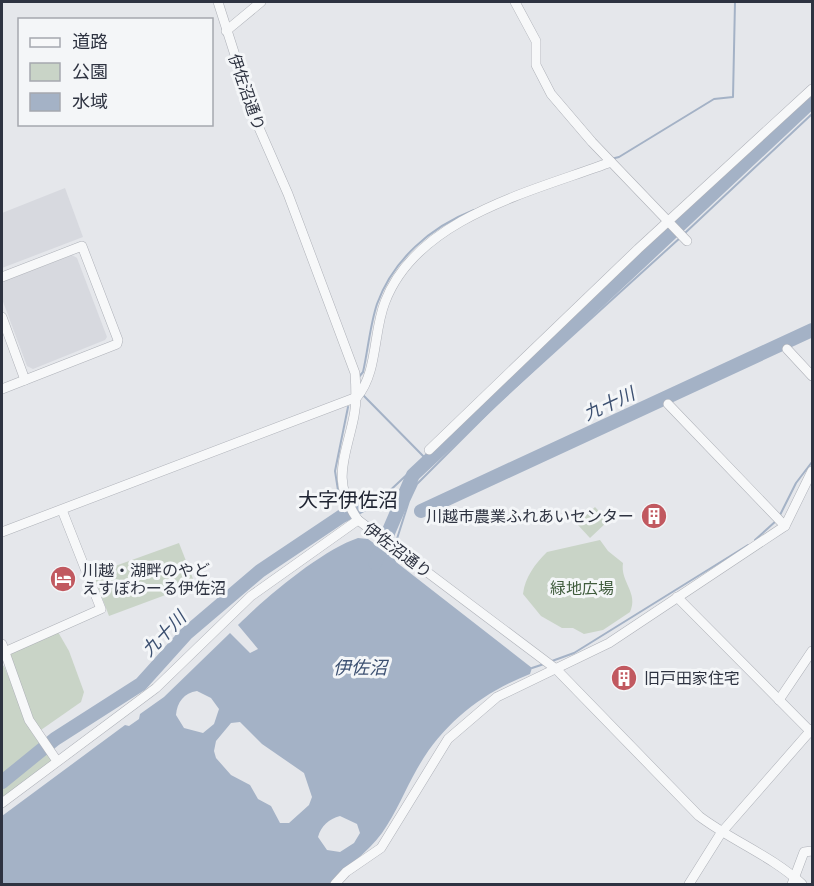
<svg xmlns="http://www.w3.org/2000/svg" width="814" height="886" font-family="'Fira Sans Condensed','Noto Sans JP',sans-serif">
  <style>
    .built { fill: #d7d9df }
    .green { fill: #c9d4c7 }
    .water { fill: #a4b2c6; fill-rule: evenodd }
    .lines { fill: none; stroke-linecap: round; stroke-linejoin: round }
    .stream { stroke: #a4b2c6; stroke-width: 2 }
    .river { stroke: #a4b2c6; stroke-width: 14 }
    .minor-casing { stroke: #aeb1b8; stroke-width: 10 }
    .minor { stroke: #f7f8f9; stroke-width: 9 }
    .labels { text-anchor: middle; stroke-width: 6; stroke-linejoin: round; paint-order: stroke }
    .street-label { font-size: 16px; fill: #2e3341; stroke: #f4f6f8 }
    .poi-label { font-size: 16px; fill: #2e3341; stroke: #f4f6f8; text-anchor: start }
    .park-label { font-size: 16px; fill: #405c3d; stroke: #f4f6f8 }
    .water-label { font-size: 18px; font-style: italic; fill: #3c5071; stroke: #f4f6f8 }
    .quarter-label { font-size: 20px; fill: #202533; stroke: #f4f6f8 }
  </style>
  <rect width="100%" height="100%" fill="#e5e7eb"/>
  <!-- built -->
  <g class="built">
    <polygon points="65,188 83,237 2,268 2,213"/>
    <polygon points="72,255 77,258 107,337 105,340 33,369 27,366 2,299 2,282"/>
  </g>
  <!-- green -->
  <g class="green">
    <polygon points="595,507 608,521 590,538 577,524"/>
    <path d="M600 540 608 551 623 563C620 582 639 593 630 612L603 630 584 634 573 628H562L541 616 523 594C525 577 535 564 547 552Z"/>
    <polygon points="179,543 195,584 109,616 93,574"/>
    <polygon points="58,632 69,651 84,692 81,702 38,732 8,657 11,651"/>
    <polygon points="2,665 4,666 32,733 52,761 2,798"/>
  </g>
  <!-- water -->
  <path class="water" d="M358 538 368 539 396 559V562L532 668 530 674C482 693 443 723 417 769 405 790 396 813 382 833 368 852 346 868 329 884H2V816L125 725 129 726 139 719 140 714 164 697 230 633 250 653 258 649 238 625C266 597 322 550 358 538ZM197 691 211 698 219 709 214 724 203 733 184 728 176 715C177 702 184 693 197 691ZM240 722 262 744 304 773 312 797 309 805 289 823H280L271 806 258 799 250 785 231 775 216 758 214 751 216 741 231 723ZM340 816 357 824 360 833 354 843 340 852 327 850 318 837C321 826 329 819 340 816Z"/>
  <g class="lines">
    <!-- stream -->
    <g class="stream">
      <polyline points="611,159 619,157 714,99 733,97 735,2"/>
      <polyline points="674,224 812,95"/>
      <polyline points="685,233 812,114"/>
      <polyline points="562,328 670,228"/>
      <path d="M358 378 363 372C368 350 370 325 377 304 393 260 430 227 474 210"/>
      <polyline points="363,395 428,461"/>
      <polyline points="364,504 383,497 429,454"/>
      <polyline points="780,515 796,483 812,462"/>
      <polyline points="342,516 335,471 348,407"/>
      <polyline points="755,540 777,520"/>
      <polyline points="395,545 409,501 417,484 499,402 681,237"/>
      <polyline points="552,661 574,653 748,545"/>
      <polyline points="532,668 544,664"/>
    </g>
    <!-- river -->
    <g class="river">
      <polyline points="421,511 812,330"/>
      <polyline points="375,563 413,475 812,101"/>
      <polyline points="2,782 55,739 141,684 186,634 260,571 342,516 364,504 386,502"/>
    </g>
    <!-- minor casing -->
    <g class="minor-casing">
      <g id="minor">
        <path d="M218 2 256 121 288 194 355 373C356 388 357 401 354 416 346 457 330 480 358 520L556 669 699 816C732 841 772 856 802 884"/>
        <polyline points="515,2 536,41 536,65 551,94 592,142 687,241"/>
        <polyline points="226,31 261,2"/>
        <polyline points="2,277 82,246 118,340 117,344 2,389"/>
        <polyline points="2,317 25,380"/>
        <polyline points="787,349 812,376"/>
        <polyline points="668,404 785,526"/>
        <polyline points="429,450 638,249 812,89"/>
        <path d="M2 532 357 397C378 372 373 332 385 302 417 217 534 191 611 162"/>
        <polyline points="677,597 812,733"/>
        <polyline points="2,644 29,720 57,761"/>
        <polyline points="2,653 101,609 62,510"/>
        <polyline points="779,700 812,651"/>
        <polyline points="2,803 156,688 251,596 358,520"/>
        <polyline points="335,884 346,872 381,848 448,739 497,697 609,643 785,526 812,471"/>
        <polyline points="689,884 721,833 812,729"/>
        <polyline points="792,884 804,852 812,851"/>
      </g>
    </g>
    <!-- minor -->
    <use href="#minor" class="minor"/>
  </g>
  <!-- icons -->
  <defs>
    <g id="building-disc" transform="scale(1.35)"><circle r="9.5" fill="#c15960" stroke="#f4f6f8"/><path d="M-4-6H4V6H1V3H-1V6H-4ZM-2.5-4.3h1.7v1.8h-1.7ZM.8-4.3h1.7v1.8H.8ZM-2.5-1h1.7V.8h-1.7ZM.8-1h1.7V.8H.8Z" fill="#fff"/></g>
    <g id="hotel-disc" transform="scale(1.35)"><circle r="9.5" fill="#c15960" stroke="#f4f6f8"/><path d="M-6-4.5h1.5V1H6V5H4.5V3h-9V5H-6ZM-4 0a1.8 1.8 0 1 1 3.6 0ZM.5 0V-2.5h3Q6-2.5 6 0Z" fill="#fff"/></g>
  </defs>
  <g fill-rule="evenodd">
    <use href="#building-disc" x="654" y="516"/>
    <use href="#hotel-disc" x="63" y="579"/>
    <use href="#building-disc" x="624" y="678"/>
  </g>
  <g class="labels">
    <!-- street labels -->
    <g class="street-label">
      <text transform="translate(247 92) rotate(71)" y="6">伊佐沼通り</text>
      <text transform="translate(398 550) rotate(37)" y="6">伊佐沼通り</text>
    </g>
    <!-- poi labels -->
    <g class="poi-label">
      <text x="634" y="522" text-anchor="end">川越市農業ふれあいセンター</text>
      <text x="82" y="576">川越・湖畔のやど<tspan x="82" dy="18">えすぽわーる伊佐沼</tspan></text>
      <text x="644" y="684">旧戸田家住宅</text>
    </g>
    <!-- park labels -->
    <g class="park-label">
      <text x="582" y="594">緑地広場</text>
    </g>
    <!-- water labels -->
    <g class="water-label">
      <text transform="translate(609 404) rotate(-25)" y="6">九十川</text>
      <text transform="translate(164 634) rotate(-46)" y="6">九十川</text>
      <text x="360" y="674">伊佐沼</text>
    </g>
    <!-- quarter labels -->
    <g class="quarter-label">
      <text x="348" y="507">大字伊佐沼</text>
    </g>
  </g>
  <!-- border -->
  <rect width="814" height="886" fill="none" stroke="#2e3341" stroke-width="6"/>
  <!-- legend -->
  <rect x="18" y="18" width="195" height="108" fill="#f4f6f8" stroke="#a5a8af" stroke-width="1.5"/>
  <rect x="30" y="38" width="30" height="9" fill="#f7f8f9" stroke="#a5a8af" stroke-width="1.5"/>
  <text x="72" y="48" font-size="18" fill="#2e3341">道路</text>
  <rect x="30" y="63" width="30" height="18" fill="#c9d4c7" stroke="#a5a8af" stroke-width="1.5"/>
  <text x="72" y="78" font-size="18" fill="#2e3341">公園</text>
  <rect x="30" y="93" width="30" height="18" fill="#a4b2c6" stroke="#a5a8af" stroke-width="1.5"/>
  <text x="72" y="108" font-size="18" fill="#2e3341">水域</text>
</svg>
